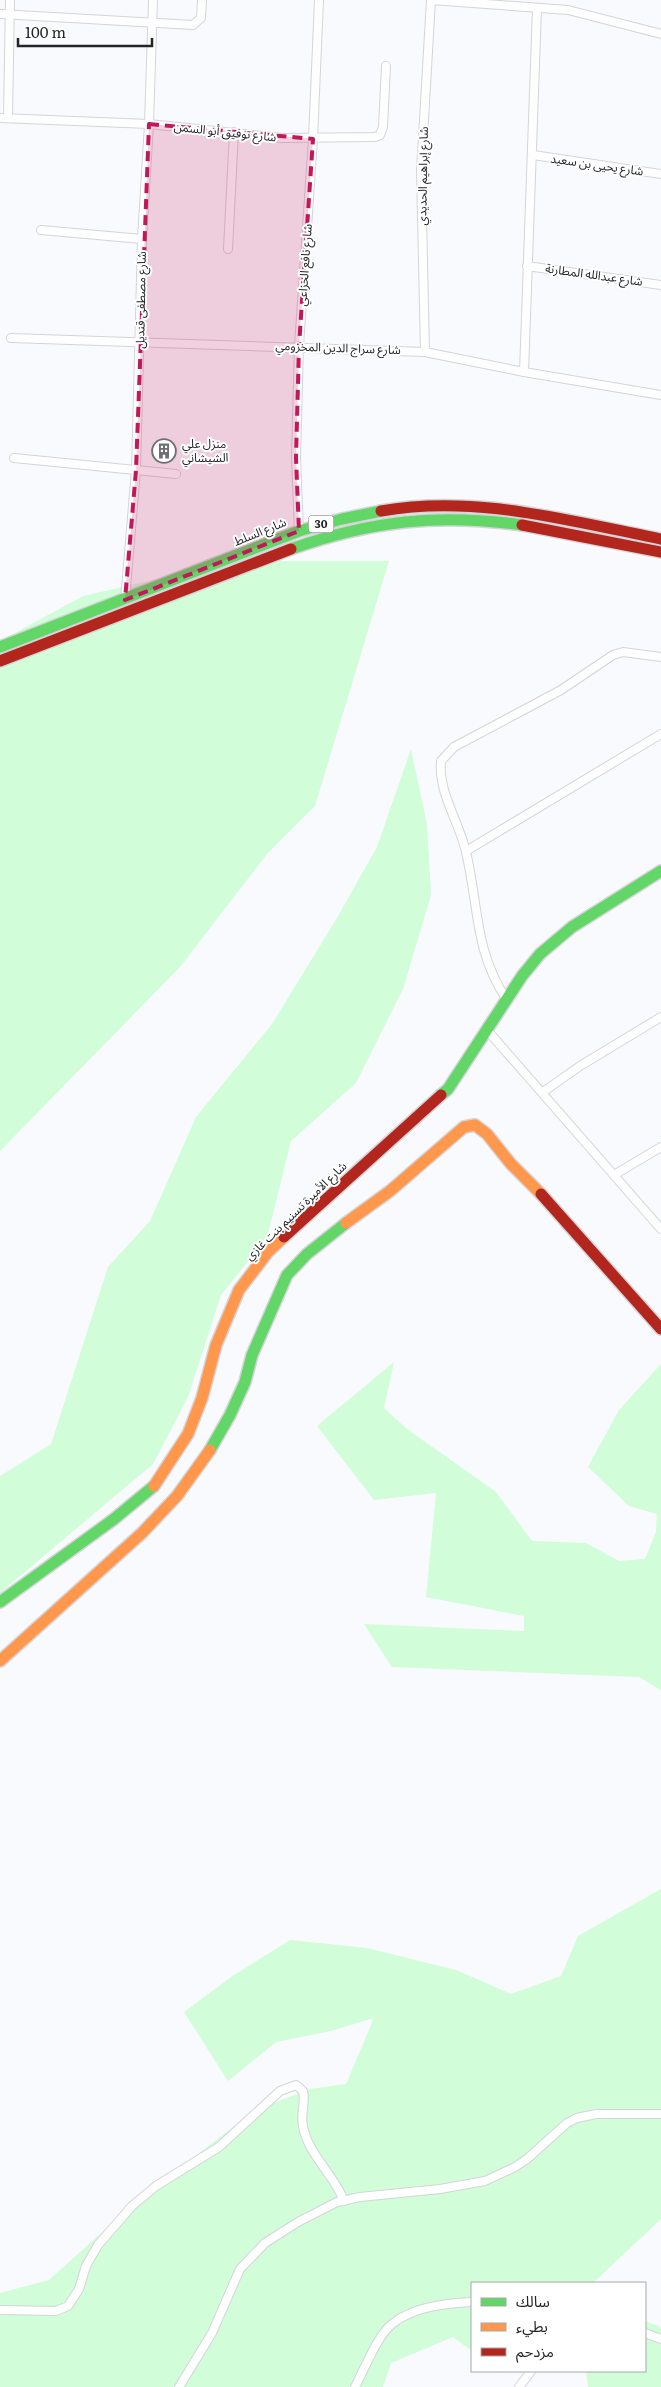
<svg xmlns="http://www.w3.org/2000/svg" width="661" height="2387" font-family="Literata,'Noto Sans Arabic',serif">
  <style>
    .green { fill: #d1fdd8 }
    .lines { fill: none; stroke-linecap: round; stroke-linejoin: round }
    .street-casing { stroke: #d4d5d8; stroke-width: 10 }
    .fast-casing { stroke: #d4d5d8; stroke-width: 14 }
    .slow-casing { stroke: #d4d5d8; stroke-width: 14 }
    .jam-casing { stroke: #d4d5d8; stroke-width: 14 }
    .street { stroke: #fefeff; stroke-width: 8 }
    .fast { stroke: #63d668; stroke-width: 11 }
    .slow { stroke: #ff974d; stroke-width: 11 }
    .jam { stroke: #b3261e; stroke-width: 11 }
    .marked { fill: #c2185b; fill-opacity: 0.2; stroke: #c2185b; stroke-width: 4; stroke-dasharray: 10 6; stroke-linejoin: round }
    .labels { text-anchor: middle; stroke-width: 4; stroke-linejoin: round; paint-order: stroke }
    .shield { fill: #fff; stroke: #666669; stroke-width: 1 }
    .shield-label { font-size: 11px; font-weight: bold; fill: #242529 }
    .street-label { font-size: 12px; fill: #242529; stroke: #fff }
    .poi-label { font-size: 12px; fill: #242529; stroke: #fff; text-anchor: start }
  </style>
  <rect width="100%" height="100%" fill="#f9fafd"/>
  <!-- green -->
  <g class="green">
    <polygon points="235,561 389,561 315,806 267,854 180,967 0,1151 0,641 83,596"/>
    <polygon points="411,749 427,824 431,895 403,989 356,1083 291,1141 267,1238 221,1295 188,1397 153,1464 0,1593 0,1476 51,1444 108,1267 150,1221 196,1117 272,1024 337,918 377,847"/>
    <polygon points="394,1362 384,1408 407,1429 496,1492 532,1541 586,1543 619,1561 645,1559 656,1532 657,1514 629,1506 588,1467 619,1410 661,1364 661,1690 639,1677 392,1667 364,1624 524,1631 524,1616 426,1597 436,1493 374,1500 317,1426"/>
    <polygon points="661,1889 661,2219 593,2283 472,2283 472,2351 453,2337 391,2363 383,2387 0,2387 0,2293 49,2280 100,2234 180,2168 255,2110 310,2089 346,2084 374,2018 331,2031 276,2042 228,2081 184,2012 231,1977 290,1940 367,1948 456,1970 511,1994 561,1976 578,1936"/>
    <polygon points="645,2321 661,2327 661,2387 588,2387 586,2371 645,2371"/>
  </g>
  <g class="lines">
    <!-- street casing -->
    <g class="street-casing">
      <g id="street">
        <polyline points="431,0 568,10 661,34"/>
        <polyline points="0,14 193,25 201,18 202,0"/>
        <polyline points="8,117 10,0"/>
        <polyline points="0,118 149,124 282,138 375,137 380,135 383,127 386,66"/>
        <polyline points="533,155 661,174"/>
        <polyline points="41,230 142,239"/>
        <polyline points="228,249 234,132"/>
        <polyline points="527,266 661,285"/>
        <polyline points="11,338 425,352 524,372 661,395"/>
        <polyline points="425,352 421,171 431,0"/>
        <polyline points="524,372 537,8"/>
        <polyline points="14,458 176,474"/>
        <polyline points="299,531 296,458 299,346 313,139 319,0"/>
        <polyline points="125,600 136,470 142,239 149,124 153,0"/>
        <polyline points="466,851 661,734"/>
        <path d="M507 1000C474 951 479 906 466 852 459 821 438 793 441 761L454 747 561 690 613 655 623 652 661 657"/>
        <polyline points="487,1030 661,1229"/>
        <polyline points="543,1092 580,1066 661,1017"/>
        <polyline points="614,1175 661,1147"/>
        <path d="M0 2310 56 2311 68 2306 79 2289 86 2266 98 2245 132 2206 156 2186 219 2147 280 2091 296 2085 303 2091C306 2102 300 2114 303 2126 308 2155 334 2174 344 2201"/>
        <polyline points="645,2333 661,2339"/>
        <polyline points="179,2387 212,2333 240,2269 265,2243 298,2222 337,2202 360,2197 440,2189 485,2181 515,2167 527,2159 567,2123 577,2118 596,2114 661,2114"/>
        <path d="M355 2387C364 2370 377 2336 392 2324 414 2306 445 2304 472 2302"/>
        <polyline points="519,2387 531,2371"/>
      </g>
    </g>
    <!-- fast casing -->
    <g class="fast-casing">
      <g id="fast">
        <path d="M291 549C370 521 439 513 522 525"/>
        <polyline points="0,647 299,531 342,519 381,511"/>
        <polyline points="441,1095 448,1089 522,976 540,954 572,927 661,871"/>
        <polyline points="210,1450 230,1415 245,1382 252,1355 287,1275 307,1254 346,1223"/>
        <polyline points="0,1602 114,1519 154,1486"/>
      </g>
    </g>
    <!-- slow casing -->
    <g class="slow-casing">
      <g id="slow">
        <polyline points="346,1223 390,1191 464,1127 475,1125 487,1134 511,1164 541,1194"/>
        <polyline points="154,1486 188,1434 202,1398 216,1345 239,1290 268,1252 284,1237"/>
        <polyline points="0,1661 142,1533 177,1496 210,1450"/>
      </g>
    </g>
    <!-- jam casing -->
    <g class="jam-casing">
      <g id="jam">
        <path d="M381 511C476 494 568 521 661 539"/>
        <polyline points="522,525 661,552"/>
        <polyline points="0,661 291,549"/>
        <polyline points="541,1194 661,1329"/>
        <polyline points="284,1237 441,1095"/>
      </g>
    </g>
    <!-- street -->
    <use href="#street" class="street"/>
    <!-- fast -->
    <use href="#fast" class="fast"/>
    <!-- slow -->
    <use href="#slow" class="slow"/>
    <!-- jam -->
    <use href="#jam" class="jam"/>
  </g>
  <!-- marked area -->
  <path class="marked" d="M149 124 313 139 299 346 296 458 299 531 125 600 136 470Z"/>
  <!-- icons -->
  <defs>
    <g id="building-ring" transform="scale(1.25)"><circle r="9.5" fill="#fff" stroke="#6f7073" stroke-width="1.5"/><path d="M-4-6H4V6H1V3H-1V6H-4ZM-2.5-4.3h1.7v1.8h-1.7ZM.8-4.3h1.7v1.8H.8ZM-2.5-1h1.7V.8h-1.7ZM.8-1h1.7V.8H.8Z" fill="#6f7073"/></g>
  </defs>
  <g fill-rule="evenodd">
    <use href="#building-ring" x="164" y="451"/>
  </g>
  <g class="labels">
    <!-- shield labels -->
    <rect class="shield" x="308.5" y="515.5" width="25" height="17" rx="4"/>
    <g class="shield-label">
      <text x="321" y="528">30</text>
    </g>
    <!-- street labels -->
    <g class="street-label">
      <text transform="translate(225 132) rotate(6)" y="4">شارع توفيق أبو السمن</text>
      <text transform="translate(597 165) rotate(8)" y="4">شارع يحيى بن سعيد</text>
      <text transform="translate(423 176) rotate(-89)" y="4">شارع إبراهيم الحديدي</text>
      <text transform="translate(305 265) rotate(-86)" y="4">شارع نافع الخزاعي</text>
      <text transform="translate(594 275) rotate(8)" y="4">شارع عبدالله المطارنة</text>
      <text transform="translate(141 300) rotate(-89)" y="4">شارع مصطفى قنديل</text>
      <text transform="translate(338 348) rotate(2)" y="4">شارع سراج الدين المخزومي</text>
      <text transform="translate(260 532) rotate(-22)" y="4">شارع السلط</text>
      <text transform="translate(296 1211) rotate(-44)" y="4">شارع الأميرة تسنيم بنت غازي</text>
    </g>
    <!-- poi labels -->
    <g class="poi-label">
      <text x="182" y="448">منزل علي<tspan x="182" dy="14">الشيشاني</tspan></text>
    </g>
  </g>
  <!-- legend -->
  <rect x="471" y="2282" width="175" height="90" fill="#ffffff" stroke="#a7a8a9"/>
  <rect x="481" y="2298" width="25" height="8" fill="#63d668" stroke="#a7a8a9"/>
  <text x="516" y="2307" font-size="15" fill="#242529">سالك</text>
  <rect x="481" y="2323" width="25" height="8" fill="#ff974d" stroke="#a7a8a9"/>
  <text x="516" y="2332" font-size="15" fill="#242529">بطيء</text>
  <rect x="481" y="2348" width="25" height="8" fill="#b3261e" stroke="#a7a8a9"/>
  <text x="516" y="2357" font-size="15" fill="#242529">مزدحم</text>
  <!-- scale -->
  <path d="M18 38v8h134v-8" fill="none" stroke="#242529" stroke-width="2.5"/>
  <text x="25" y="38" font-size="15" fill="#242529" stroke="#ffffff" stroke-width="4" paint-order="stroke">100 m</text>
</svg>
